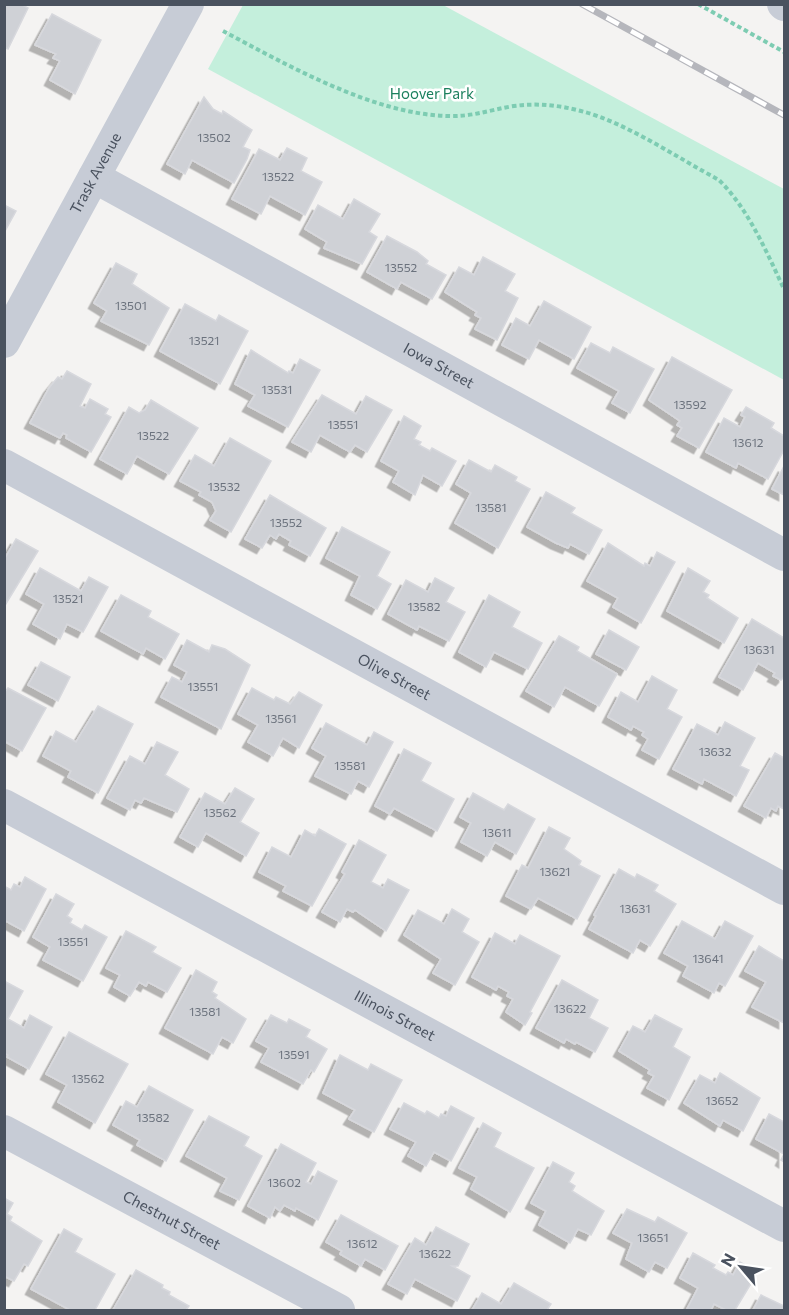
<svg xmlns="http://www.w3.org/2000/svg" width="789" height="1315" font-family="Commissioner,sans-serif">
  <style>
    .green { fill: #c4efdc }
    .building { fill: #cfd1d6; stroke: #d7d8dd; stroke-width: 1.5; filter: url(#shadow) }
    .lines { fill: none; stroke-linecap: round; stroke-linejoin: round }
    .path { stroke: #7dccb2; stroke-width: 4; stroke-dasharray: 4.5 3; stroke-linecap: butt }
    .minor { stroke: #c7ccd6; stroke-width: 32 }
    .rail-casing { stroke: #b5b6bc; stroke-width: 7 }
    .rail { stroke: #fff; stroke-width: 4.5; stroke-dasharray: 14; stroke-linecap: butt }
    .labels { text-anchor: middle; stroke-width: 5; stroke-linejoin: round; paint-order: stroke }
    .number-label { font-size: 12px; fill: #6b727d }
    .park-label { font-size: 15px; fill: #1c805e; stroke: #fff }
    .street-label { font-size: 15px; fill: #4a525f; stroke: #fff }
  </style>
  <defs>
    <filter id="shadow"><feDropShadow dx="-5.5" dy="5.5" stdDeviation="0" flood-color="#0004"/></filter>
  </defs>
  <rect width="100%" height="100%" fill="#f4f3f2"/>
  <!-- green -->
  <polygon class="green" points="243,5 443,5 784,189 784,380 208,69"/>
  <!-- building -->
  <g class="building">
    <polygon points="4,4 21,4 28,8 8,49 4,47"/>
    <polygon points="52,14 101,40 75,94 50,80 60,61 53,58 56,54 35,45"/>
    <polygon points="204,97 213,109 222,114 223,111 252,130 243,147 250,150 247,159 234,183 192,160 185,174 167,164"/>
    <polygon points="287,148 307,158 301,171 322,182 305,215 270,196 261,214 232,199 259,149 280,160"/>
    <polygon points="354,199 380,214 369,232 377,237 362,264 324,248 327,242 305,229 318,205 343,219"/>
    <polygon points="4,205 16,211 4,233"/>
    <polygon points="387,236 417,252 428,261 426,264 446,275 432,299 401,282 397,289 367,272"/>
    <polygon points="483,257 515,274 505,291 518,298 497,340 475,329 481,318 475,315 477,312 445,292 459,267 474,275"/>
    <polygon points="116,263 137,274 132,284 169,308 149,345 101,321 107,311 94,303"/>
    <polygon points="544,301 591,327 574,359 539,340 529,359 502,345 516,318 530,326"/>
    <polygon points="185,304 216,321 219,315 248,331 220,384 160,351"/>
    <polygon points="591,343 610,353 613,347 654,369 630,413 612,403 619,391 577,368"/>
    <polygon points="251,350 288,373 289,371 293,373 300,359 320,370 288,427 248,406 255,395 235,384"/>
    <polygon points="672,357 732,390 699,448 677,436 682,428 677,425 680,421 649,400"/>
    <polygon points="67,371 91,384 80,406 85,408 90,399 108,409 105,414 111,417 91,452 66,438 67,435 63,433 60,438 30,423 49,388 58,377 62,379"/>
    <polygon points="322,395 356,414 366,396 392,410 367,452 355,445 350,452 320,435 311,452 292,442"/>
    <polygon points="151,400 198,428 169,474 137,456 127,474 100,459 129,407 139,413 145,410"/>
    <polygon points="746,407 774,423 771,428 784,436 784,450 768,479 738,463 736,468 706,452 724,418 740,427 745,417 741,415"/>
    <polygon points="404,416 421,426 414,439 421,442 419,445 430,451 432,448 456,461 442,486 423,475 415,495 393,482 399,471 381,461"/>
    <polygon points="230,438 271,461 231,532 210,520 216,511 212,502 199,495 201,492 180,481 195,455 214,466"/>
    <polygon points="469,460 491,472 495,465 517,477 515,481 530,489 498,548 455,523 471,493 456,484"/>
    <polygon points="784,466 784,495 772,489"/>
    <polygon points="546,492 575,508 571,513 602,530 589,554 570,544 568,548 556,543 527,527"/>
    <polygon points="270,495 326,528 310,556 289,545 291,541 279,534 276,539 270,535 262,548 245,539"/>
    <polygon points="342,527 390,552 377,576 391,584 377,609 351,595 360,576 326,558"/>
    <polygon points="16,539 38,551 4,607 4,560"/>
    <polygon points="608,543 644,566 645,563 650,566 657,552 675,562 641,623 613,607 618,598 587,581"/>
    <polygon points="40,568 81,591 89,577 108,587 83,632 67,624 60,639 33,624 44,604 26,594"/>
    <polygon points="688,568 710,581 703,592 709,595 707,598 738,618 724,643 667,611"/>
    <polygon points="435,578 454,588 446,602 465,612 449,641 419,626 417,630 388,614 406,580 428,592"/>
    <polygon points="121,595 151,611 148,617 179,634 165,659 146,648 143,654 101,631"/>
    <polygon points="489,595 520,612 512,627 542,643 528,669 494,652 486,667 459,652"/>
    <polygon points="752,619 784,638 784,677 781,680 773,676 775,673 758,663 743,690 719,677"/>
    <polygon points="609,630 639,647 626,670 596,654"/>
    <polygon points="559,636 579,647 577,651 617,674 599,706 565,687 554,707 526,691"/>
    <polygon points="187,640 209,652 212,645 225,649 250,665 221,729 161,697 172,677 182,682 187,672 174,665"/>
    <polygon points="41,662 70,677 58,701 28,685"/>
    <polygon points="652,676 677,690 667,709 682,717 659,759 642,750 648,739 642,735 644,732 633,726 631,730 608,717 621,692 638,702"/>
    <polygon points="8,688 46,708 22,751 4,741 4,693"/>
    <polygon points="252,688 274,700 276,697 290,704 299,692 322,705 299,748 283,738 273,756 248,742 258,725 238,714"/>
    <polygon points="98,706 133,724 98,793 68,777 71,771 43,756 56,731 76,742"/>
    <polygon points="725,722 755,738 740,766 749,770 736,796 704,779 702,784 673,769 697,724 718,735"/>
    <polygon points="326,723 367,745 374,732 393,742 369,787 358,781 351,794 315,776 326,756 312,748"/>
    <polygon points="157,742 178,752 165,775 189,789 177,812 144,798 141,803 135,800 130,810 107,798 130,756 145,764"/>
    <polygon points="404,749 431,763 421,781 454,799 437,831 394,808 390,814 375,806"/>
    <polygon points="775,753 784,758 784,809 778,806 776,811 771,808 766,818 744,806"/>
    <polygon points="235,788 254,799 240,822 259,833 246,856 206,833 198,847 180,837 205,793 225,804"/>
    <polygon points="473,793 504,810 508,804 535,819 516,854 495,842 487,856 461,842 471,823 460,817"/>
    <polygon points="549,827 570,838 564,849 581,861 579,865 600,876 577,919 538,898 531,909 506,896 522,865 528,868"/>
    <polygon points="319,829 346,844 312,906 283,891 286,886 259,872 272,847 291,857 305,830 315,836"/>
    <polygon points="359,840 386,855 371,882 383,888 388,879 409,890 386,931 355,910 353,912 347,909 340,922 322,912 345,874 342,872"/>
    <polygon points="619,869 635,878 637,874 658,885 654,891 676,904 650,946 640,940 633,953 589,929 596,916 594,915"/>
    <polygon points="25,877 46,889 24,931 6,921 4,924 4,886 11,890 14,884 20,887"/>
    <polygon points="56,894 74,904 67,916 72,919 70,923 82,930 85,925 107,937 83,981 43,960 50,947 33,937"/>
    <polygon points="452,909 469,919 462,932 479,942 455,985 433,973 441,959 404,935 418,910 444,924"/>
    <polygon points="682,921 715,939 725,921 753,936 725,986 719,983 714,993 683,976 688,966 664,953"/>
    <polygon points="126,931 156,947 152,952 181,968 167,992 148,982 146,986 139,982 130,996 114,987 120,975 106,968"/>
    <polygon points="495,933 515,944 520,935 560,956 530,1012 532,1013 525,1025 506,1012 513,999 507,996 509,992 498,986 496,990 472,977"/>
    <polygon points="759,946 784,961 784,1023 752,1007 766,982 745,971"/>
    <polygon points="196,970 217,982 212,992 217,995 215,998 246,1019 233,1043 222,1037 213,1054 165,1028"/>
    <polygon points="562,980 598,1000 589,1018 608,1028 595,1052 576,1042 575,1044 566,1039 564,1043 536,1028"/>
    <polygon points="4,981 23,991 8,1019 24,1028 30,1015 52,1027 29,1069 7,1057 8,1055 4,1053"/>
    <polygon points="271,1015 287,1023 289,1019 310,1030 306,1037 327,1049 314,1072 311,1070 303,1084 261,1062 269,1048 256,1041"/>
    <polygon points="655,1015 682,1029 673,1047 690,1057 669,1100 647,1088 654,1076 648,1073 650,1070 619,1051 633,1026 645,1032"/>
    <polygon points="69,1032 128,1064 95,1123 58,1102 67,1085 46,1074"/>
    <polygon points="340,1055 368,1070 371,1064 402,1080 374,1132 349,1119 355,1110 323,1093"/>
    <polygon points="720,1073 760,1098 743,1131 723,1120 720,1126 684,1103 700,1075 715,1083"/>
    <polygon points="149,1086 193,1110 166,1161 137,1145 140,1140 113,1125 126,1101 137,1107"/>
    <polygon points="404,1103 425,1114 427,1111 439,1118 441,1114 446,1116 451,1106 474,1118 451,1161 434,1152 426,1166 408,1156 416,1142 390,1129"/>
    <polygon points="769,1114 784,1122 784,1162 781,1160 784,1154 756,1139"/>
    <polygon points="209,1116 249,1137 244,1146 262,1156 239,1200 220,1191 227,1178 186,1156"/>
    <polygon points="483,1123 501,1133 494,1147 534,1168 510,1212 471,1189 477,1177 459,1168"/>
    <polygon points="281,1144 316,1163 306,1182 311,1184 318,1171 337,1181 318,1220 296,1208 295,1211 284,1205 280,1211 275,1207 270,1218 248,1206"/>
    <polygon points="553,1162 574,1173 569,1182 575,1186 572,1191 604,1211 591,1235 578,1229 570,1243 539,1225 546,1211 531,1203"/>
    <polygon points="4,1198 13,1203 7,1214 12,1217 10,1221 42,1241 28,1266 24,1264 14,1281 4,1276"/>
    <polygon points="627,1209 655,1222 658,1217 687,1233 667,1268 655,1262 649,1272 626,1259 632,1243 613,1233"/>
    <polygon points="341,1215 398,1246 385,1270 365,1259 361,1266 340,1254 342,1251 326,1242"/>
    <polygon points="436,1227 469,1244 458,1266 452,1266 470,1276 457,1301 415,1279 407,1294 388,1284 415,1238 426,1245"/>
    <polygon points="64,1229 82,1239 75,1252 115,1274 95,1310 70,1310 31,1289"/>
    <polygon points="693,1253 715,1265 713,1268 726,1275 728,1272 733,1275 740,1262 758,1272 735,1310 726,1310 714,1304 711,1310 687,1309 698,1288 680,1278"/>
    <polygon points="136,1270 163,1285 162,1288 170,1292 169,1295 189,1306 186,1310 113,1310"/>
    <polygon points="514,1283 551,1304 547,1310 472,1310 482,1293 501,1304"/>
    <polygon points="761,1295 784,1306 784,1310 753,1310"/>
  </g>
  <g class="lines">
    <!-- path -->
    <g class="path">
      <polyline points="698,4 784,52"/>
      <path d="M223 31C287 65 373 114 447 116 472 117 489 110 514 106 537 103 558 105 581 111 625 122 678 158 719 180 749 210 766 251 784 289"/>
    </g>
    <!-- minor -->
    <g class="minor">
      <polyline points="783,4 784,5"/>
      <path id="s1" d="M94 177 784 555"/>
      <path id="s2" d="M4 342 188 4"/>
      <path id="s3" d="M4 465 784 889"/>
      <path id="s4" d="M4 805 784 1226"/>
      <path id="s5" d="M4 1131 339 1310"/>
    </g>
    <!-- rail casing -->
    <g class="rail-casing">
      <polyline id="rail" points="582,4 784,115"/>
    </g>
    <!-- rail -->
    <use href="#rail" class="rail"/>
  </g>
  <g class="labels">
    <!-- number labels -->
    <g class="number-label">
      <text x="214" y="142">13502</text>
      <text x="278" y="181">13522</text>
      <text x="401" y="272">13552</text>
      <text x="131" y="310">13501</text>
      <text x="204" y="345">13521</text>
      <text x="277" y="394">13531</text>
      <text x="690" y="409">13592</text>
      <text x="343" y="429">13551</text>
      <text x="153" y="440">13522</text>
      <text x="748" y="447">13612</text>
      <text x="224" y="491">13532</text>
      <text x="491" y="512">13581</text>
      <text x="286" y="527">13552</text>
      <text x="68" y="603">13521</text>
      <text x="424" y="611">13582</text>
      <text x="759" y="654">13631</text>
      <text x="203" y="691">13551</text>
      <text x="281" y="723">13561</text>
      <text x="715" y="756">13632</text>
      <text x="350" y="770">13581</text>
      <text x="220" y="817">13562</text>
      <text x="497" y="837">13611</text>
      <text x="555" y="876">13621</text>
      <text x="635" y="913">13631</text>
      <text x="73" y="946">13551</text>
      <text x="708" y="963">13641</text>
      <text x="570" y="1013">13622</text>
      <text x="205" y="1016">13581</text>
      <text x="294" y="1059">13591</text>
      <text x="88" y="1083">13562</text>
      <text x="722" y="1105">13652</text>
      <text x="153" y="1122">13582</text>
      <text x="284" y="1187">13602</text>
      <text x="653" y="1242">13651</text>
      <text x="362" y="1248">13612</text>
      <text x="435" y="1258">13622</text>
    </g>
    <!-- park labels -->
    <g class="park-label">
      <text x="432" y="99">Hoover Park</text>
    </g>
    <!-- street labels -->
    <g class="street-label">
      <text dy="5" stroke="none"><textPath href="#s2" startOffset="192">Trask Avenue</textPath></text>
      <text dy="5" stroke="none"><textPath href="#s1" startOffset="393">Iowa Street</textPath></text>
      <text dy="5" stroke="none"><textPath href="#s3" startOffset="444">Olive Street</textPath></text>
      <text dy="5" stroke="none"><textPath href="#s4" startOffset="444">Illinois Street</textPath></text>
      <text dy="5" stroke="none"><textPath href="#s5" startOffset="190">Chestnut Street</textPath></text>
    </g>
  </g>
  <!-- border -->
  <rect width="789" height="1315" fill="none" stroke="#4a525f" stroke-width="12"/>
  <!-- north arrow -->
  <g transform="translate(741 1267) rotate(299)" stroke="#ffffff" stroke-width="4.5" paint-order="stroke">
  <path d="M0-4.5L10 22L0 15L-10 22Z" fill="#4a525f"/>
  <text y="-9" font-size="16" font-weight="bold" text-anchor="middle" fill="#4a525f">N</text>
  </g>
</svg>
